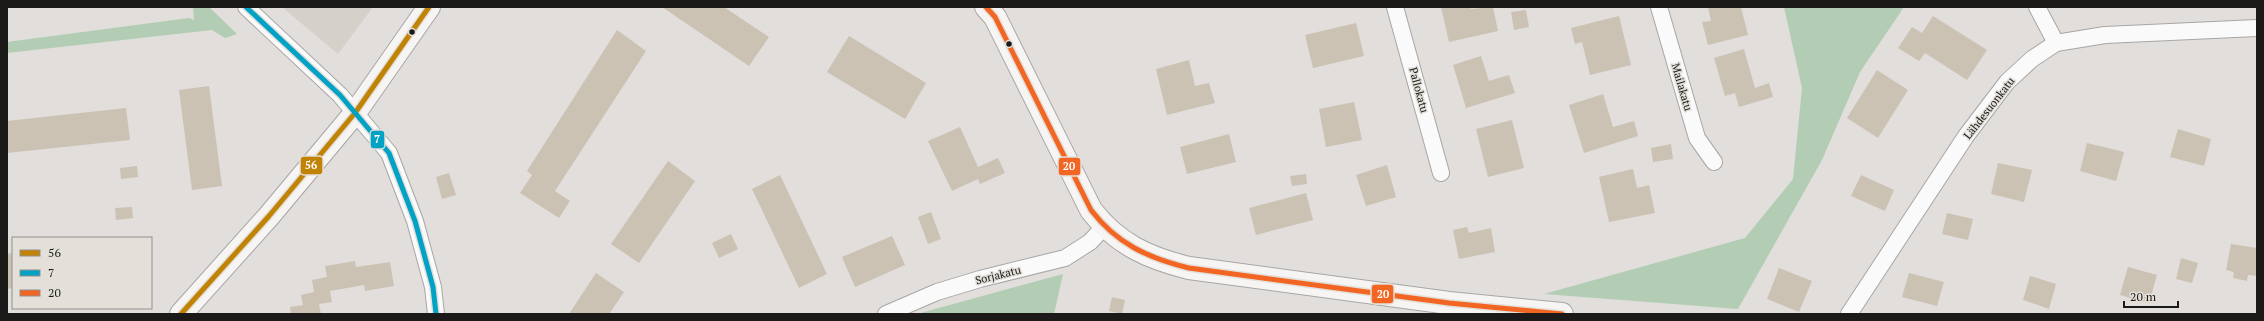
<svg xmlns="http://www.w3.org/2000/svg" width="2264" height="321" font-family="'PT Serif',serif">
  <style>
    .built { fill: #d6d0ca }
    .green { fill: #b2cdb3 }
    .building { fill: #cbc2b4 }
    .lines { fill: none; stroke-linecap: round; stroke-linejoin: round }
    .street-casing { stroke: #a8a6a5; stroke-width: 18 }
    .secondary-casing { stroke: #a8a6a5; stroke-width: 24 }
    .street { stroke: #fafafa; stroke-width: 16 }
    .secondary { stroke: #f7f5f3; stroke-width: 22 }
    .bus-1-casing { stroke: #e3dfd9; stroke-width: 8 }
    .bus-2-casing { stroke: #e3dfd9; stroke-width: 8 }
    .bus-3-casing { stroke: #e3dfd9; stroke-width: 8 }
    .bus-1 { stroke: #c08306; stroke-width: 5 }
    .bus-2 { stroke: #01a2c5; stroke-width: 5 }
    .bus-3 { stroke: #f26522; stroke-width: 5 }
    .bus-dot { fill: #1b1a18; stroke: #e3dfd9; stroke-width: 1.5 }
    .labels { text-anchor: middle; stroke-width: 3; stroke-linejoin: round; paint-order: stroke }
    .street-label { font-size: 11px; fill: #1b1a18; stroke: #e3dfd9 }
    .line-badge { stroke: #e3dfd9; stroke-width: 1.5 }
    .badge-label { font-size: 11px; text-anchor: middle; font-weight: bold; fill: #fff }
  </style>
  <rect width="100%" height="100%" fill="#e1dedb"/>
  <!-- built -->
  <polygon class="built" points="282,7 373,7 338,54"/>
  <!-- green -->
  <g class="green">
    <polygon points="193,7 209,7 237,34 225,38 212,30 7,53 7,42 189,18 194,20"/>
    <polygon points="1784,7 1904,7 1860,72 1822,160 1738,309 1544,294 1745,238 1793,179 1802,88"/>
    <polygon points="1063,274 1054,314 918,314 924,312"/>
  </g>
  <!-- building -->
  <g class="building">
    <polygon points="662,7 724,7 769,37 749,66"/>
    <polygon points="1441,7 1470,7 1471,9 1493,7 1498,31 1449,42"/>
    <polygon points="1708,7 1741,7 1748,35 1708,45 1702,22 1711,21"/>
    <polygon points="1526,10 1529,27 1514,30 1511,12"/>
    <polygon points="1619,16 1631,65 1590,75 1582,42 1575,44 1571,28"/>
    <polygon points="1933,16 1987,50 1967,80 1925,53 1919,61 1898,48 1912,27 1922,33"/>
    <polygon points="1356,23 1364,56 1313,68 1305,35"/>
    <polygon points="617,30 646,51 555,191 570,201 559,218 520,193 532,175 527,171"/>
    <polygon points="849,36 926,83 905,119 827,72"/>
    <polygon points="1744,49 1755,88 1769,83 1773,97 1739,107 1735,93 1725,96 1714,58"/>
    <polygon points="1481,56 1489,81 1509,75 1515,93 1466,108 1453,65"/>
    <polygon points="1189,60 1195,86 1209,83 1215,103 1167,115 1156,69"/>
    <polygon points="1877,70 1908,90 1878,138 1847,118"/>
    <polygon points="209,86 222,186 192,190 179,90"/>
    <polygon points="1603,94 1613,127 1634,121 1638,136 1584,153 1569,105"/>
    <polygon points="1354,102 1362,140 1326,147 1319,109"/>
    <polygon points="126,108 130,140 7,153 7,121"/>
    <polygon points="1512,120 1524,168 1488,177 1476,129"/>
    <polygon points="960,127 978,167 998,158 1005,173 980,184 978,179 952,191 928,141"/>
    <polygon points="2178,129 2211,139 2204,166 2170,157"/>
    <polygon points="1229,134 1236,162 1187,174 1180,147"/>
    <polygon points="2087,143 2124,152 2116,181 2080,171"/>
    <polygon points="1671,144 1673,159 1653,162 1651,148"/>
    <polygon points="668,161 695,181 639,263 611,244"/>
    <polygon points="1998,163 2032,170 2024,202 1991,194"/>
    <polygon points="1387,165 1396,197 1366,206 1356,175"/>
    <polygon points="137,166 138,177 121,179 120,168"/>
    <polygon points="1633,169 1637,188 1649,185 1655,213 1609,222 1599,177"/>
    <polygon points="449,173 456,195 442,199 436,177"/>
    <polygon points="1306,174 1307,184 1292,186 1290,176"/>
    <polygon points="780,175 827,274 799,288 752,189"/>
    <polygon points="1861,175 1894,190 1885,211 1851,196"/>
    <polygon points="1306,193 1313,220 1256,235 1249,208"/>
    <polygon points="132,207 133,218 116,220 115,208"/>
    <polygon points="931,212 941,239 928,244 918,217"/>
    <polygon points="1947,213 1973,219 1968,240 1942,234"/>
    <polygon points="1467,227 1469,233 1491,228 1495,252 1459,259 1453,230"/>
    <polygon points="731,234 738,249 719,258 712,243"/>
    <polygon points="892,236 905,265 855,287 842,257"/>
    <polygon points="2231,244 2257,248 2257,276 2248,275 2247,281 2233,278 2234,272 2226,270"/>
    <polygon points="13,253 13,288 7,289 7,254"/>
    <polygon points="2181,258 2198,263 2192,283 2176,279"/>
    <polygon points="355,261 356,267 390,262 394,286 365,291 364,285 330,291 332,302 319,304 321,314 291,314 290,307 303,305 301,295 314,292 312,280 327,277 325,266"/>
    <polygon points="2128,267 2157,275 2149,303 2120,295"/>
    <polygon points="1779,268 1812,281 1799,312 1767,299"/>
    <polygon points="596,273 624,292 609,314 569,314"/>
    <polygon points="1909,273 1944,282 1937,306 1902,297"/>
    <polygon points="2030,276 2056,284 2049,309 2023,300"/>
    <polygon points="1112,297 1125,300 1122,314 1109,311"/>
  </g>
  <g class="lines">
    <!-- street casing -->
    <g class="street-casing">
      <g id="street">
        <polyline points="246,7 340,95 389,153 415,221 433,287 436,314"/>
        <polyline points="1395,7 1441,173"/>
        <polyline points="1659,7 1697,138 1714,162"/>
        <polyline points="2037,7 2056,43"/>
        <polyline points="886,314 937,292 980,279 1065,258 1090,242 1104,227"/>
        <polyline points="1849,314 1966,136 2007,82 2032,59 2056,43 2105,35 2257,28"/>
      </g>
    </g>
    <!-- secondary casing -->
    <g class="secondary-casing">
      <g id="secondary">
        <path d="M986 7 995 17 1091 210C1117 244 1148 258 1189 268L1449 303 1562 314"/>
        <polyline points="181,314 269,216 355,113 429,7"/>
      </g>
    </g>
    <!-- street -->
    <use href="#street" class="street"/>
    <!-- secondary -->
    <use href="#secondary" class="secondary"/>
    <!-- bus-1 casing -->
    <g class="bus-1-casing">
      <polyline id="bus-1" points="181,314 269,216 355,113 429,7"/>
    </g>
    <!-- bus-2 casing -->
    <g class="bus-2-casing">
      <polyline id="bus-2" points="246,7 340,95 389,153 415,221 433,287 436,314"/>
    </g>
    <!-- bus-3 casing -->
    <g class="bus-3-casing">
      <path id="bus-3" d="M986 7 995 17 1091 210C1117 244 1148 258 1189 268L1449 303 1562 314"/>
    </g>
    <!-- bus-1 -->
    <use href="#bus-1" class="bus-1"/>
    <!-- bus-2 -->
    <use href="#bus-2" class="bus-2"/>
    <!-- bus-3 -->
    <use href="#bus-3" class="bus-3"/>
  </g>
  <!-- markers -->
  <g class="bus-dot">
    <circle cx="412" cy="32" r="3.5"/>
    <circle cx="1009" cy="44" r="3.5"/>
  </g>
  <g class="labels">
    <!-- street labels -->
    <g class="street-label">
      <text transform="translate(1682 87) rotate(74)" y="4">Mailakatu</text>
      <text transform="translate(1419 90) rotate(75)" y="4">Pallokatu</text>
      <text transform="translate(1989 108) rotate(-52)" y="4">Lähdesuonkatu</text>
      <text transform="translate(998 275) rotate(-14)" y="4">Sorjakatu</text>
    </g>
  </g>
  <g class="line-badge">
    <rect x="370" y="130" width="15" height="19" rx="4" fill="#01a2c5"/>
    <rect x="300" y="156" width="23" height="19" rx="4" fill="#c08306"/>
    <rect x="1058" y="157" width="23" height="19" rx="4" fill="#f26522"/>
    <rect x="1371" y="284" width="23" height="20" rx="4" fill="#f26522"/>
  </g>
  <g class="badge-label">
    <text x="377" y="143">7</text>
    <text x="311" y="169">56</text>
    <text x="1069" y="170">20</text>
    <text x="1383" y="298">20</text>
  </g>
  <!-- border -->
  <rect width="2264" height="321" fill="none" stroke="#1b1a18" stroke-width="16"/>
  <!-- legend -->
  <rect x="12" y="237" width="140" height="72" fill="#e3dfd9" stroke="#93908c"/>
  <rect x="20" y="250" width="20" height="6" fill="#c08306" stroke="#93908c"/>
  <text x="48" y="257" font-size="12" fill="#1b1a18">56</text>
  <rect x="20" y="270" width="20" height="6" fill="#01a2c5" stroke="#93908c"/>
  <text x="48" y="277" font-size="12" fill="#1b1a18">7</text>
  <rect x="20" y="290" width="20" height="6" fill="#f26522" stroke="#93908c"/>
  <text x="48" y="297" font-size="12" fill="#1b1a18">20</text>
  <!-- scale -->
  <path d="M2124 301v6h54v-6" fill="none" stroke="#1b1a18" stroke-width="2"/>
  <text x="2130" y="301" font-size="12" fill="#1b1a18" stroke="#e3dfd9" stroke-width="3" paint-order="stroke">20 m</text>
</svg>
